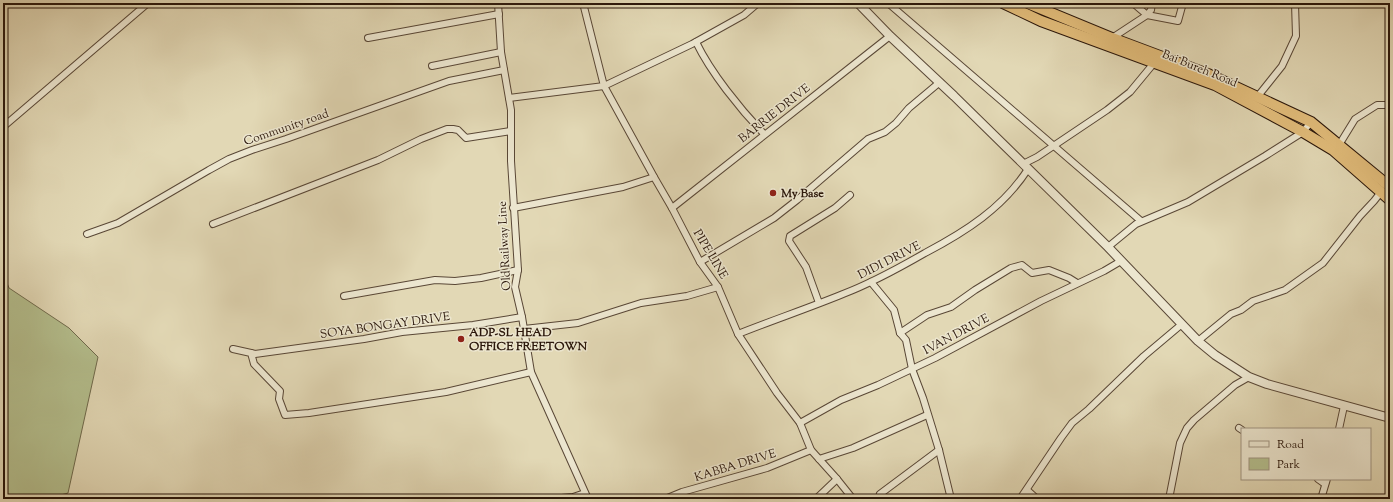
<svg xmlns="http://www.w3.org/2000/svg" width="1393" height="502" font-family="'Sorts Mill Goudy',serif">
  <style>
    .green { fill: #b4be8d; stroke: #706a4c }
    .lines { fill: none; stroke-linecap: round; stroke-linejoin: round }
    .minor-casing { stroke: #594736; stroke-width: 8 }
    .tertiary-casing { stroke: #594736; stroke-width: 10 }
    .trunk-casing { stroke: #2b170b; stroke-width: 12 }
    .minor { stroke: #ece6cf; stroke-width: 6 }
    .tertiary { stroke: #ece6cf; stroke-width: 8 }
    .trunk { stroke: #e1bc7a; stroke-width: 10 }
    .poi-dot { fill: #8f2418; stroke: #ece6cf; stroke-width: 1.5 }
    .labels { text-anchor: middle; stroke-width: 3; stroke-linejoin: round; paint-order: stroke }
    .street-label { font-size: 12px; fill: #2b170b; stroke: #ece6cf }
    .poi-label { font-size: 12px; font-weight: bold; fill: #2b170b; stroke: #ece6cf; text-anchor: start }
  </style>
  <rect width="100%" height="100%" fill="#e2d8b5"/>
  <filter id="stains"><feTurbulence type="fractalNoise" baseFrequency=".005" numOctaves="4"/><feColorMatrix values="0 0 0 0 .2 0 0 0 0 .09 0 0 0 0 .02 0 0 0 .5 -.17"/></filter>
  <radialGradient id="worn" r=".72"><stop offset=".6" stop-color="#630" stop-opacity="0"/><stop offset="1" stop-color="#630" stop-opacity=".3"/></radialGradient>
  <!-- green -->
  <polygon class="green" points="3,273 9,288 69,328 98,357 68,493 47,499 3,499"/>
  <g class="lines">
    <!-- minor casing -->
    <g class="minor-casing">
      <g id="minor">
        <polyline points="498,3 501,52 511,110 511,161 518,270 515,287 522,317 531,372 588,499"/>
        <polyline points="583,3 604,86 654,177 672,208 700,262 718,287 738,334 777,393 800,423 811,450 837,479 853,499"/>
        <polyline points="888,3 1141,221"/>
        <polyline points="1133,3 1147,15 1178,21 1183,3"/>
        <polyline points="368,38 499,14"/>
        <polyline points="1112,38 1147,15 1151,10 1152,3"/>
        <path d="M696 42C711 73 740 109 764 134"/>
        <polyline points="432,66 501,52"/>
        <polyline points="1258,96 1282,66 1296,36 1295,3"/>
        <polyline points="509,98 604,86 692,44 744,15 758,3"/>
        <polyline points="3,127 148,3"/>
        <polyline points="1339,145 1355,119 1377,105 1390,105"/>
        <polyline points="1023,164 1037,157 1107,110 1130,92 1154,63"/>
        <polyline points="513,208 623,187 654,177"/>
        <polyline points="672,208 890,36"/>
        <polyline points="213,224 378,160 421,139 447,129 453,129 458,130 466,138 511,131"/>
        <polyline points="87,234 118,223 209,170 229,159 252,150 286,139 449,81 504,70"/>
        <polyline points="1108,247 1136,224 1188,202 1265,156 1303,132 1311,122"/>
        <polyline points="700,262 774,218 797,200 868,139 885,132 896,123 909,108 940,82"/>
        <polyline points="871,282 894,310 900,333 906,340 912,369 923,398 939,450 951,499"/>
        <polyline points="344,296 435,280 455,281 481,278 518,270"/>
        <polyline points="819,303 806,267 789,241 790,236 835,208 850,195"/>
        <polyline points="524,329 578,323 641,303 687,296 718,287"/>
        <polyline points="900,333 927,315 951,307 975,290 1011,268 1022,265 1032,273 1049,270 1069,278 1077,283"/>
        <path d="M738 334C773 320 809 308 843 294 872 283 899 268 925 253 965 232 1003 208 1028 169"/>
        <polyline points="1198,341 1231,314 1241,310 1253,301 1285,290 1323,263 1360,216 1374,201 1381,192"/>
        <polyline points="233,349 251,353 254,364 280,391 279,399 285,415 309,413 446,392 531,372"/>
        <polyline points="251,353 255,354 364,339 402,332 473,325 522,317"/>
        <polyline points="800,423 841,400 878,385 935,358 1041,301 1104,271 1121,261"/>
        <polyline points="1239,428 1242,430"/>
        <polyline points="1339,429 1344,406"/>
        <polyline points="819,459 853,448 927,415"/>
        <polyline points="1318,479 1325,484"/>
        <polyline points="1027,490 1037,499"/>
        <polyline points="880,494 939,450"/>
        <polyline points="550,499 573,497 585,493"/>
        <polyline points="665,499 682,492 767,468 811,450"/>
        <polyline points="816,499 837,479"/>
        <polyline points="1020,499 1061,438 1072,423 1089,409 1144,356 1182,324"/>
        <polyline points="1169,499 1180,443 1187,428 1194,420 1235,385 1249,377"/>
        <polyline points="1321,499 1327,479"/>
      </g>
    </g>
    <!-- tertiary casing -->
    <g class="tertiary-casing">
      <polyline id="tertiary" points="858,3 890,36 954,96 1108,247 1198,341 1215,355 1249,377 1267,384 1390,418"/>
    </g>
    <!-- trunk casing -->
    <g class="trunk-casing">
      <g id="trunk">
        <polyline points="1003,3 1041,21 1215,85 1303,132 1333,150 1390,200"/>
        <polyline points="1027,3 1112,38 1208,74 1311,122 1390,187"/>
      </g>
    </g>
    <!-- minor -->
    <use href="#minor" class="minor"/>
    <!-- tertiary -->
    <use href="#tertiary" class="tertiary"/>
    <!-- trunk -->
    <use href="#trunk" class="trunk"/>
  </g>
  <!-- markers -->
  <g class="poi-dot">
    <circle cx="773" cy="193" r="4"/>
    <circle cx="461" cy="339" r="4"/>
  </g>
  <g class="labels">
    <!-- street labels -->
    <g class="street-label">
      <text transform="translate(1200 68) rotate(22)" y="4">Bai Bureh Road</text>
      <text transform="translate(774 113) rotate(-38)" y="4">BARRIE DRIVE</text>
      <text transform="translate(286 127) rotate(-19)" y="4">Community road</text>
      <text transform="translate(504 246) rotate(-93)" y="4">Old Railway Line</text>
      <text transform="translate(711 254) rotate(59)" y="4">PIPE LINE</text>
      <text transform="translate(889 260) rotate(-27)" y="4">DIDI DRIVE</text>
      <text transform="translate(385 325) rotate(-8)" y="4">SOYA BONGAY DRIVE</text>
      <text transform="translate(956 334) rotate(-28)" y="4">IVAN DRIVE</text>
      <text transform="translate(735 465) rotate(-17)" y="4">KABBA DRIVE</text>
    </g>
    <!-- poi labels -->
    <g class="poi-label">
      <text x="781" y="197">My Base</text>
      <text x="469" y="336">ADP-SL HEAD<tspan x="469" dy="14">OFFICE FREETOWN</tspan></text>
    </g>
  </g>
  <!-- margin -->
  <rect width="1393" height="502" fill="none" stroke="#e2d8b5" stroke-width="16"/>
  <rect x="4" y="4" width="1385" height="494" fill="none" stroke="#2b170b" stroke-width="2"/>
  <rect x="8" y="8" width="1377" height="486" fill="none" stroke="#2b170b"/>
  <!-- legend -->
  <rect x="1241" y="428" width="130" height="52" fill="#ece6cf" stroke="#9f9381"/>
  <rect x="1249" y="441" width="20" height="6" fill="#ece6cf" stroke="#9f9381"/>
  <text x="1277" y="448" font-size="12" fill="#2b170b">Road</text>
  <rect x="1249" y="458" width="20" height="12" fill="#b4be8d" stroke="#9f9381"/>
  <text x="1277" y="468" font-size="12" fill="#2b170b">Park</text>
  <rect width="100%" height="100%" filter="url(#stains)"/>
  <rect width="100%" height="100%" fill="url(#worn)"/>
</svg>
